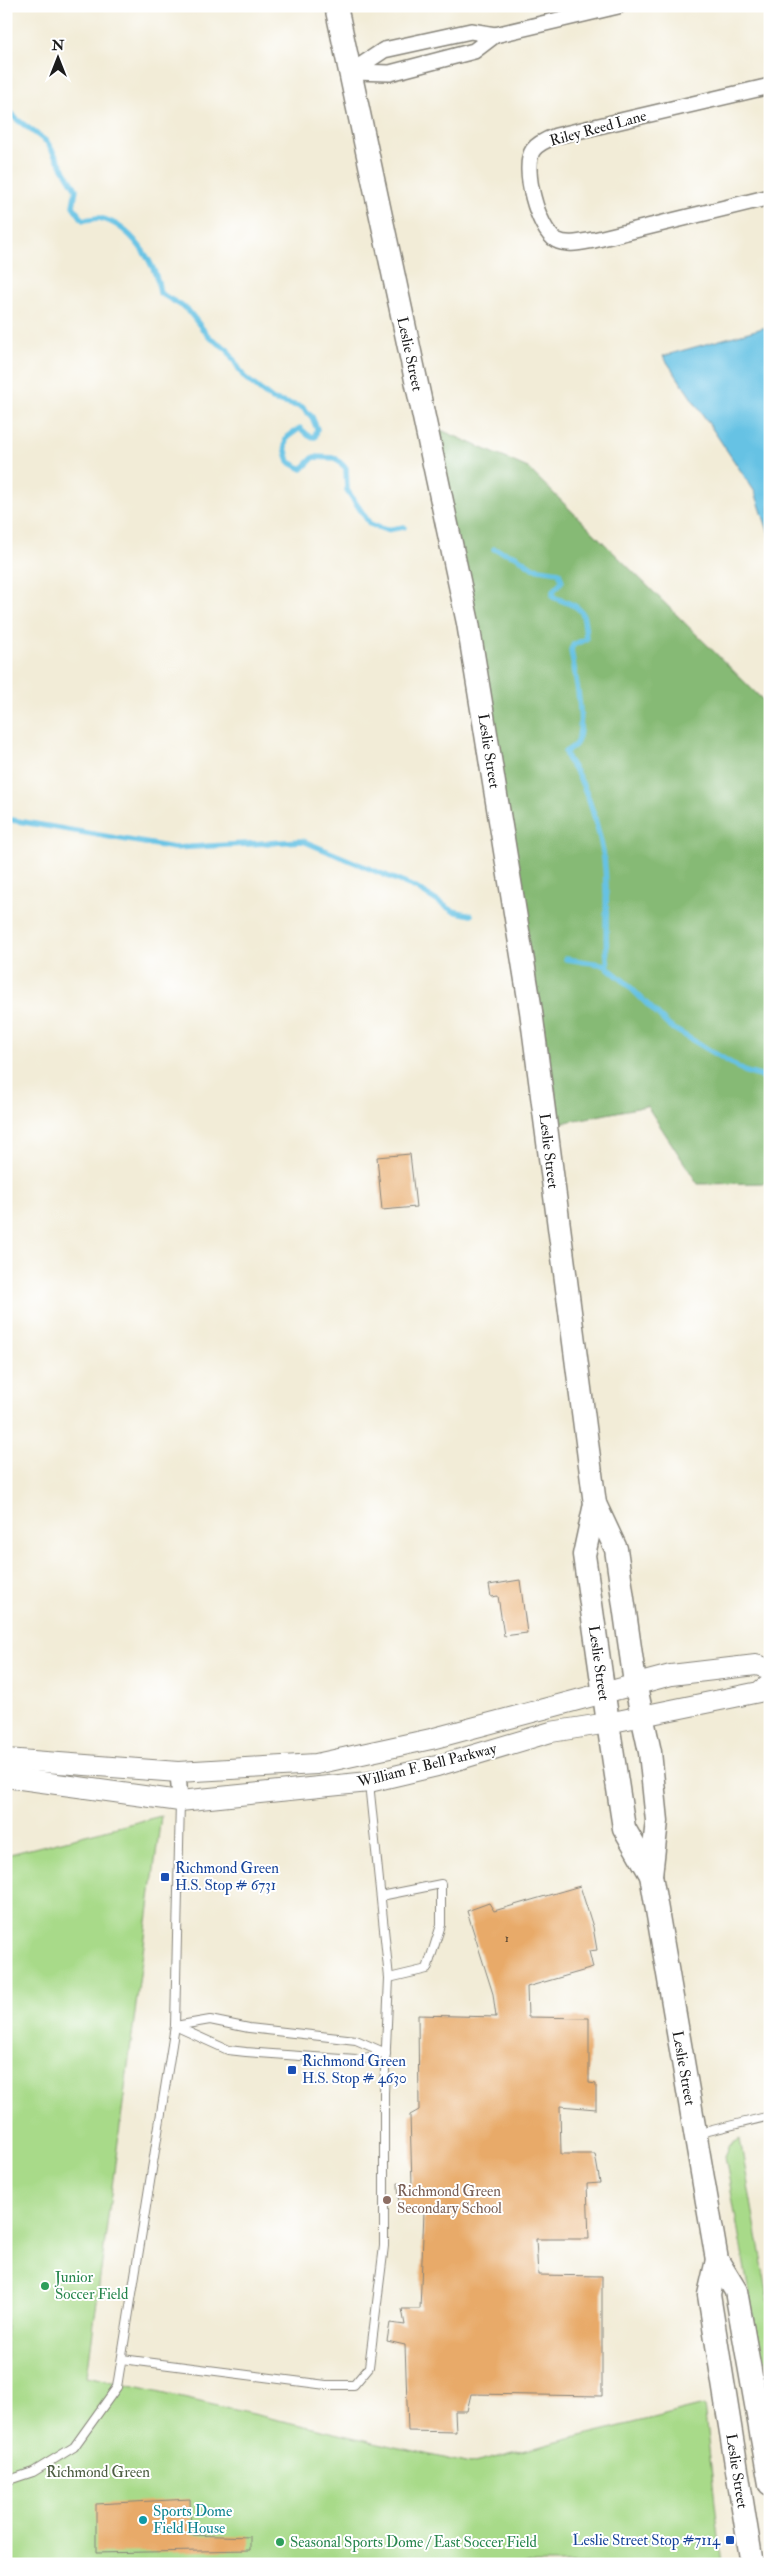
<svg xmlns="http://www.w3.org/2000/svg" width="776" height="2570" font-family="'IM FELL Double Pica',serif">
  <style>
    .green { fill: #a8da89; stroke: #627b52 }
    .forest { fill: #86ba75; stroke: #516b48 }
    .water { fill: #66c2e4; stroke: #416f80 }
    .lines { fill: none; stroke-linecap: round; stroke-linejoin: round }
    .stream { stroke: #66c2e4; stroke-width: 5.5 }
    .building { fill: #e8aa69 }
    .service-casing { stroke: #87847a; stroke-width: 10 }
    .minor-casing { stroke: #87847a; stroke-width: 18 }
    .tertiary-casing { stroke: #87847a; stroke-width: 22 }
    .secondary-casing { stroke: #87847a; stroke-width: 25 }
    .service { stroke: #fff; stroke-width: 8 }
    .minor { stroke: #fff; stroke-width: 15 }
    .tertiary { stroke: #fff; stroke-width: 20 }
    .secondary { stroke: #fff; stroke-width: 22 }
    .transit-dot { fill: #1a4fb4; stroke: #fff; stroke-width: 2 }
    .education-dot { fill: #8d6e63; stroke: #fff; stroke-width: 2 }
    .leisure-dot { fill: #2e9e5b; stroke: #fff; stroke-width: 2 }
    .culture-dot { fill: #0f9aa8; stroke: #fff; stroke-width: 2 }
    .labels { text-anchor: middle; stroke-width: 4; stroke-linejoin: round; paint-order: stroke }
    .number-label { font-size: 12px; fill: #4f402f }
    .street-label { font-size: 15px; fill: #1c1c1c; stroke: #fff }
    .transit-label { font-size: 15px; fill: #164399; stroke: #fff; text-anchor: start }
    .education-label { font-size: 15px; fill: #785e54; stroke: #fff; text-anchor: start }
    .leisure-label { font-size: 15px; fill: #27864d; stroke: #fff; text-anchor: start }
    .park-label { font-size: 15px; fill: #4d5e42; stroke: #fff }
    .culture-label { font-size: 15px; fill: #0d838f; stroke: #fff; text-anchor: start }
  </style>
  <rect width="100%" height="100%" fill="#fff"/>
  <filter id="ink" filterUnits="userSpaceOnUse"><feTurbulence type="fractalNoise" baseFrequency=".02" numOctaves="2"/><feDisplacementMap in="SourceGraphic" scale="10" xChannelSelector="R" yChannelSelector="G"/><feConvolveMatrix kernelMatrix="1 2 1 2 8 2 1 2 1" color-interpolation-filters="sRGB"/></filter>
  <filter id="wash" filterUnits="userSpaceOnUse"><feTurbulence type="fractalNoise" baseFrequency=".0096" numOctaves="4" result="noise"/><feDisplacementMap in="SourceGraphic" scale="20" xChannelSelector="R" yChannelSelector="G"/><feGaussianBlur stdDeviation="1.12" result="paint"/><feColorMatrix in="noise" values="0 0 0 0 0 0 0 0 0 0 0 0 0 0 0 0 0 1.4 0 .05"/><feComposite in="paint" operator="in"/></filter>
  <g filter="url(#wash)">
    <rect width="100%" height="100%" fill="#f2ecd7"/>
    <!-- green -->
    <g class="green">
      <polygon points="161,1816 87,2376 470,2464 704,2405 722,2564 6,2564 6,1855"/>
      <polygon points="740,2139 770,2309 770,2368 759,2350 725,2156 730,2145"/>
    </g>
    <!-- forest -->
    <polygon class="forest" points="434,427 528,468 770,707 770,1183 698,1184 647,1106 561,1123"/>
    <!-- water -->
    <polygon class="water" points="770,326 770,537 755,492 663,356"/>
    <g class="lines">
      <!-- stream -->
      <g class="stream">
        <path d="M6 106 15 118 47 142 76 189 73 206 83 220C88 220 94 218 99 218 130 224 157 264 160 293L187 309 209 337 227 349 244 377 273 400 302 407 312 417 317 429 315 437 309 436 300 428 286 438 285 447 289 462 302 469 314 457 335 458 346 468 347 490 370 524 386 530 404 527"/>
        <path d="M494 549 516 556 533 568 559 572 562 581 553 591V597C583 609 584 606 586 639L573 645 571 650C574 670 588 730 575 745 572 748 568 750 565 752 568 764 573 766 578 775 590 798 598 827 603 852 610 891 603 930 608 968L625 982 669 1026 746 1072 770 1079"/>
        <polyline points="6,819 174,848 303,841 416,888 453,911 471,915"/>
        <polyline points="566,959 607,965"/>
      </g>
    </g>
    <g id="blocks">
      <!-- building -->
      <g class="building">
        <polygon points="410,1154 416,1207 382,1210 377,1157"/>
        <polygon points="520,1580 527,1633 504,1636 498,1596 491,1597 489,1585"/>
        <polygon points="580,1886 593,1927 597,1950 589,1951 593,1968 527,1987 528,2017 589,2018 589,2083 596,2084 596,2109 560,2106 561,2154 595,2154 600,2183 587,2184 589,2239 536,2239 538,2275 602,2276 602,2396 471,2394 467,2411 455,2411 456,2432 408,2431 405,2345 387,2341 390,2323 405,2325 402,2309 420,2309 424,2211 399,2210 398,2183 412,2185 410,2115 419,2110 418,2015 496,2017 493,1994 467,1911 489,1903 494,1911"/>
        <polygon points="190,2499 191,2535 250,2537 250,2550 96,2553 96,2504"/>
      </g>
    </g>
  </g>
  <g filter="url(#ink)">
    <use href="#blocks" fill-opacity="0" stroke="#87847a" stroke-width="1"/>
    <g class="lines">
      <!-- service casing -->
      <g class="service-casing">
        <g id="service">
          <polyline points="381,1896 441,1884 441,1925 427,1969 389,1978"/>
          <polyline points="175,2026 228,2050 246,2052 356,2060 386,2053"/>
          <polyline points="175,2026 210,2020 249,2028 356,2040 386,2053"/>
          <polyline points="696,2134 770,2116"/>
          <polyline points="122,2359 326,2385 354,2385 369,2367 384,2246 384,2093 389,1978 369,1783"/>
          <polyline points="755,2392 770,2390"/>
          <polyline points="6,2481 33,2472 74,2447 117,2387 175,2026 180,1801"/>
        </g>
      </g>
      <!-- minor casing -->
      <g class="minor-casing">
        <g id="minor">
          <polyline points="351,72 384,50 471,31 495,35 618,6"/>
          <polyline points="351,72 390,73 474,51 495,35"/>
          <path d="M770 86 556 136C548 139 538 143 533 150 521 167 538 230 556 240 567 246 582 242 594 240L770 197"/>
          <polyline points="178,1772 180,1801"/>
        </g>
      </g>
      <!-- tertiary casing -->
      <g class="tertiary-casing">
        <g id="tertiary">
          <polyline points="6,1759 178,1772 316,1764 431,1739 671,1675 756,1665 770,1669"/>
          <polyline points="6,1777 180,1801 369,1782 437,1766 551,1732 608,1723 759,1692 770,1683"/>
        </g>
      </g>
      <!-- secondary casing -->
      <g class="secondary-casing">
        <g id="secondary">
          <polyline points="336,6 468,623 531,1011 595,1504 616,1549 635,1683 650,1752 657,1821 651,1875 717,2260 736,2291 770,2484"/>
          <polyline points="595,1504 584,1555 608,1723 624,1828 651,1875"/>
          <polyline points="717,2260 709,2295 752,2564"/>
        </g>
      </g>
      <!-- service -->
      <use href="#service" class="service"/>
      <!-- minor -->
      <use href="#minor" class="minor"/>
      <!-- tertiary -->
      <use href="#tertiary" class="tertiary"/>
      <!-- secondary -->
      <use href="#secondary" class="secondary"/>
    </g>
  </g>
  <!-- markers -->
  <g class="transit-dot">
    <rect x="160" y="1872" width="10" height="10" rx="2.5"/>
    <rect x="287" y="2065" width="10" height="10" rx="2.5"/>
    <rect x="725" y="2535" width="10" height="10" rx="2.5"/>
  </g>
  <circle class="education-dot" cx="387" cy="2200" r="5"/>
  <g class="leisure-dot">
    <circle cx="45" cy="2286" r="5"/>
    <circle cx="280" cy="2542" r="5"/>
  </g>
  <circle class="culture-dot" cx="143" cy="2520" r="5"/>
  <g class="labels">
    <!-- number labels -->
    <g class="number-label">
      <text x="507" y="1942">1</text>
    </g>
    <!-- street labels -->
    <g class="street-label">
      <text transform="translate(598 128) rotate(-15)" y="5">Riley Reed Lane</text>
      <text transform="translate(410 354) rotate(78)" y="5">Leslie Street</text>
      <text transform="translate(489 751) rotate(81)" y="5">Leslie Street</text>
      <text transform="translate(549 1151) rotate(83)" y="5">Leslie Street</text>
      <text transform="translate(599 1663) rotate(82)" y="5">Leslie Street</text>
      <text transform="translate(427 1765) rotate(-14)" y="5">William F. Bell Parkway</text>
      <text transform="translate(684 2068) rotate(80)" y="5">Leslie Street</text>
      <text transform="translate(737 2471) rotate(81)" y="5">Leslie Street</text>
    </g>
    <!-- transit labels -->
    <g class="transit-label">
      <text x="175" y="1873">Richmond Green<tspan x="175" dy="17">H.S. Stop # 6731</tspan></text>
      <text x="302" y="2066">Richmond Green<tspan x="302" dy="17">H.S. Stop # 4630</tspan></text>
      <text x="720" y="2545" text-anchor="end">Leslie Street Stop #7114</text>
    </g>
    <!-- education labels -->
    <g class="education-label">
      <text x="397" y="2196">Richmond Green<tspan x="397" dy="17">Secondary School</tspan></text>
    </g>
    <!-- leisure labels -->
    <g class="leisure-label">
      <text x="55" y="2282">Junior<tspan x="55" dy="17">Soccer Field</tspan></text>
      <text x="290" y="2547">Seasonal Sports Dome / East Soccer Field</text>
    </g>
    <!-- park labels -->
    <g class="park-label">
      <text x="98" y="2477">Richmond Green</text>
    </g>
    <!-- culture labels -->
    <g class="culture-label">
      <text x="153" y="2516">Sports Dome<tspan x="153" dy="17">Field House</tspan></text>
    </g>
  </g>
  <!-- margin -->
  <rect width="776" height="2570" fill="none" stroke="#fff" stroke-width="25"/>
  <!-- north arrow -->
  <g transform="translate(58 58)" stroke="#ffffff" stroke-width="4" paint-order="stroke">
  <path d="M0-4L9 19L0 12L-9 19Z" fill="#1c1c1c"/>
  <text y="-8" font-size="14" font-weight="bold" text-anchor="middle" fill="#1c1c1c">N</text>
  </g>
</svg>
